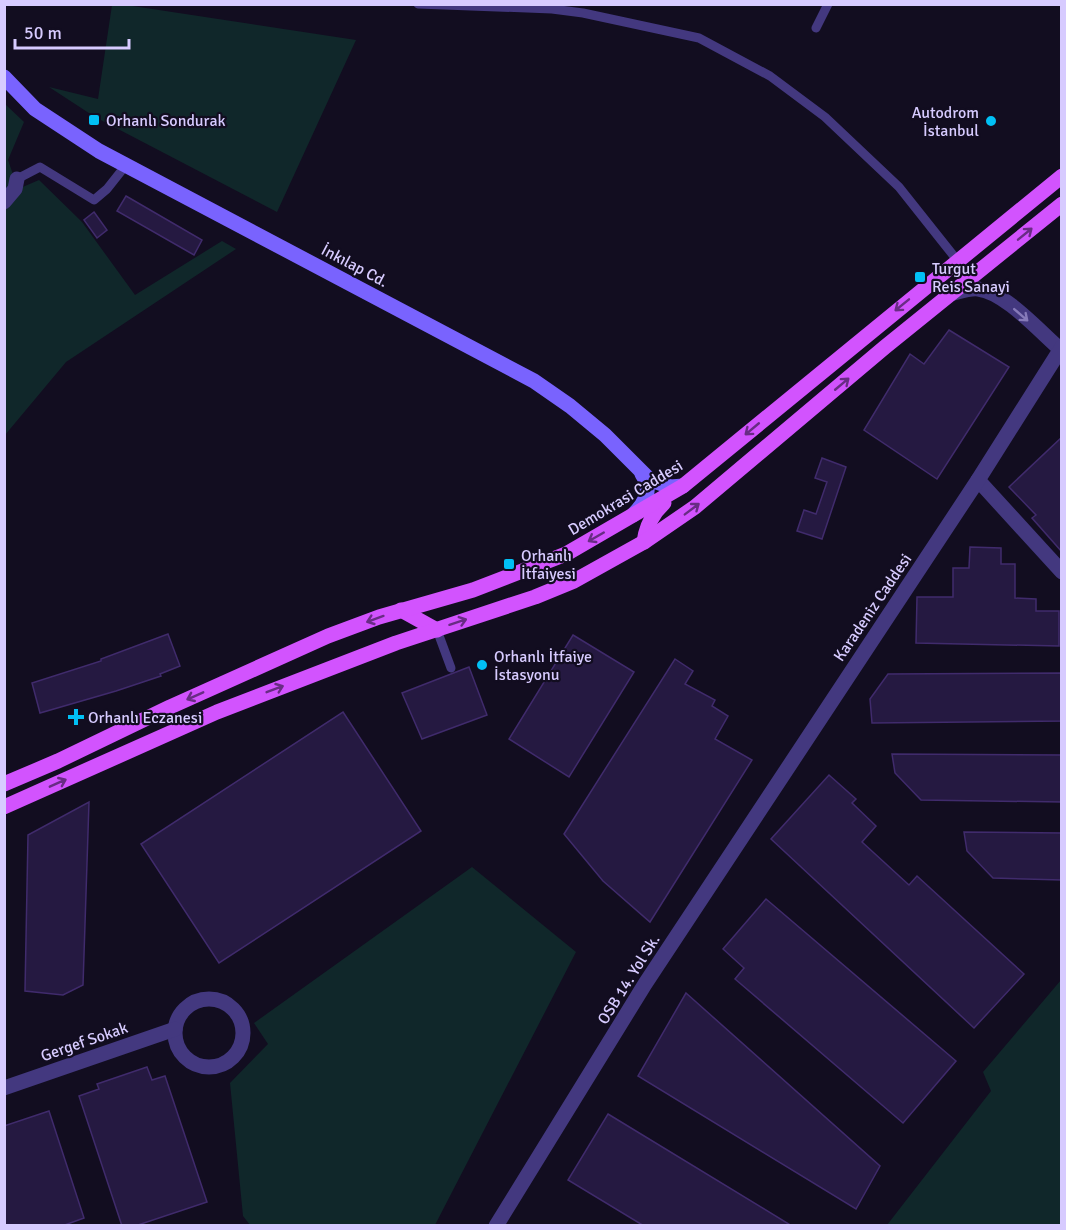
<svg xmlns="http://www.w3.org/2000/svg" width="1066" height="1230" font-family="Signika,sans-serif">
  <style>
    .green { fill: #10272a }
    .building { fill: #251941; stroke: #402b6c; stroke-width: 1.5 }
    .lines { fill: none; stroke-linecap: round; stroke-linejoin: round }
    .lane { stroke: #43387f; stroke-width: 9 }
    .street { stroke: #43387f; stroke-width: 15 }
    .secondary { stroke: #7963fe; stroke-width: 15 }
    .primary { stroke: #d253fe; stroke-width: 15 }
    .oneway { stroke: #682c84 }
    .oneway2 { stroke: #867ab9 }
    .poi-dot { fill: #01c0f5; stroke: #120d20; stroke-width: 2 }
    .labels { text-anchor: middle; stroke-width: 4.5; stroke-linejoin: round; paint-order: stroke }
    .poi-label { font-size: 16px; fill: #d7cbff; stroke: #120d20; text-anchor: start }
    .street-label { font-size: 16px; fill: #d7cbff; stroke: #120d20 }
  </style>
  <rect width="100%" height="100%" fill="#120d20"/>
  <!-- green -->
  <g class="green">
    <polygon points="112,5 126,5 356,40 277,212 95,117 49,87 98,99"/>
    <polygon points="5,104 24,122 8,160 18,189 39,180 82,222 135,295 222,241 236,249 66,362 5,435"/>
    <polygon points="472,867 576,952 435,1225 250,1225 243,1216 230,1083 268,1044 254,1023"/>
    <polygon points="1061,980 1061,1225 887,1225 991,1091 983,1072"/>
  </g>
  <!-- building -->
  <g class="building">
    <polygon points="126,196 202,240 194,255 117,211"/>
    <polygon points="94,212 107,230 97,238 84,220"/>
    <polygon points="949,330 1009,367 937,479 864,430 910,354 924,364"/>
    <polygon points="1062,437 1062,552 1032,518 1036,515 1009,487"/>
    <polygon points="822,458 846,467 822,539 797,531 804,510 816,514 827,482 815,478"/>
    <polygon points="970,547 1001,548 1001,564 1015,564 1015,598 1036,599 1036,611 1059,611 1059,646 916,643 917,597 953,597 953,568 969,568"/>
    <polygon points="168,634 180,666 160,674 161,676 116,691 40,713 32,683 101,661 101,659"/>
    <polygon points="573,635 634,672 569,777 509,739"/>
    <polygon points="675,659 693,671 685,684 715,700 712,706 728,716 715,739 752,760 650,922 603,881 564,834"/>
    <polygon points="469,667 487,715 422,739 402,693"/>
    <polygon points="1062,673 1062,721 872,723 870,699 888,674"/>
    <polygon points="343,712 421,831 219,963 141,844"/>
    <polygon points="892,754 1062,755 1062,802 921,800 895,773"/>
    <polygon points="829,775 856,799 852,803 876,826 862,842 909,885 917,876 1024,974 974,1028 771,839"/>
    <polygon points="89,802 83,985 63,995 25,991 28,835"/>
    <polygon points="964,832 1062,833 1062,880 993,878 967,851"/>
    <polygon points="766,899 956,1061 903,1123 735,979 744,968 723,949"/>
    <polygon points="686,993 880,1166 856,1209 638,1076"/>
    <polygon points="147,1067 152,1080 165,1076 207,1202 135,1226 122,1226 79,1096 99,1089 97,1084"/>
    <polygon points="49,1111 84,1218 62,1226 4,1226 4,1126"/>
    <polygon points="608,1114 792,1226 644,1226 568,1180"/>
  </g>
  <g class="lines">
    <!-- lane -->
    <g class="lane">
      <polyline points="418,4 552,9 583,13 699,38 770,76 825,117 899,187 957,260"/>
      <polyline points="816,28 828,4"/>
      <polyline points="17,179 40,167 94,200 107,189 126,165"/>
      <polyline points="437,630 451,668"/>
    </g>
    <!-- street -->
    <g class="street">
      <polyline points="4,202 15,189 17,179"/>
      <path d="M950 294C959 292 969 288 978 289 1005 292 1039 331 1060 349"/>
      <polyline points="978,480 1062,572"/>
      <circle cx="209" cy="1033" r="34"/>
      <polyline points="4,1088 175,1029"/>
      <polyline points="496,1226 645,984 978,480 1062,347"/>
    </g>
    <!-- secondary -->
    <g class="secondary">
      <polyline points="4,77 35,109 99,151 534,381 570,406 605,435 650,480 671,487 683,486"/>
      <path d="M633 515C645 503 653 490 642 474"/>
    </g>
    <!-- primary -->
    <g class="primary">
      <path d="M644 542C646 527 652 514 664 503"/>
      <polyline points="401,610 437,630"/>
      <polyline points="4,784 58,761 170,707 328,636 379,617 473,590 566,554 683,486 1062,176"/>
      <polyline points="4,807 217,712 396,643 535,597 574,581 644,542 695,507 885,347 1062,204"/>
    </g>
  </g>
  <!-- one-way arrows -->
  <defs><path id="oneway-shaft" d="M-6 0H5M1.5-3L5.5 0L1.5 3" fill="none" stroke-width="1.6" stroke-linecap="round" stroke-linejoin="round" transform="scale(1.5)"/></defs>
  <g class="oneway">
    <use href="#oneway-shaft" transform="translate(1025 234) rotate(-39)"/>
    <use href="#oneway-shaft" transform="translate(902 305) rotate(141)"/>
    <use href="#oneway-shaft" transform="translate(842 384) rotate(-40)"/>
    <use href="#oneway-shaft" transform="translate(752 429) rotate(140)"/>
    <use href="#oneway-shaft" transform="translate(692 509) rotate(-37)"/>
    <use href="#oneway-shaft" transform="translate(596 537) rotate(150)"/>
    <use href="#oneway-shaft" transform="translate(375 619) rotate(160)"/>
    <use href="#oneway-shaft" transform="translate(458 622) rotate(-18)"/>
    <use href="#oneway-shaft" transform="translate(275 689) rotate(-21)"/>
    <use href="#oneway-shaft" transform="translate(195 696) rotate(156)"/>
    <use href="#oneway-shaft" transform="translate(58 783) rotate(-24)"/>
  </g>
  <use class="oneway2" href="#oneway-shaft" transform="translate(1021 315) rotate(41)"/>
  <!-- markers -->
  <g class="poi-dot">
    <rect x="88" y="114" width="12" height="12" rx="3"/>
    <circle cx="991" cy="121" r="6"/>
    <rect x="914" y="271" width="12" height="12" rx="3"/>
    <rect x="503" y="558" width="12" height="12" rx="3"/>
    <circle cx="482" cy="665" r="6"/>
    <path d="M73 708h6v6h6v6h-6v6h-6v-6h-6v-6h6z"/>
  </g>
  <g class="labels">
    <!-- poi labels -->
    <g class="poi-label">
      <text x="979" y="118" text-anchor="end">Autodrom<tspan x="979" dy="18">İstanbul</tspan></text>
      <text x="106" y="126">Orhanlı Sondurak</text>
      <text x="932" y="274">Turgut<tspan x="932" dy="18">Reis Sanayi</tspan></text>
      <text x="521" y="561">Orhanlı<tspan x="521" dy="18">İtfaiyesi</tspan></text>
      <text x="494" y="662">Orhanlı İtfaiye<tspan x="494" dy="18">İstasyonu</tspan></text>
      <text x="88" y="723">Orhanlı Eczanesi</text>
    </g>
    <!-- street labels -->
    <g class="street-label">
      <text transform="translate(355 265) rotate(28)" y="6">İnkılap Cd.</text>
      <text transform="translate(625 497) rotate(-31)" y="6">Demokrasi Caddesi</text>
      <text transform="translate(872 607) rotate(-56)" y="6">Karadeniz Caddesi</text>
      <text transform="translate(628 979) rotate(-58)" y="6">OSB 14. Yol Sk.</text>
      <text transform="translate(84 1041) rotate(-19)" y="6">Gergef Sokak</text>
    </g>
  </g>
  <!-- border -->
  <rect width="1066" height="1230" fill="none" stroke="#d7cbff" stroke-width="12"/>
  <!-- scale -->
  <path d="M15 39v9h114v-9" fill="none" stroke="#d7cbff" stroke-width="3"/>
  <text x="24" y="39" font-size="18" fill="#d7cbff" stroke="#120d20" stroke-width="4.5" paint-order="stroke">50 m</text>
</svg>
